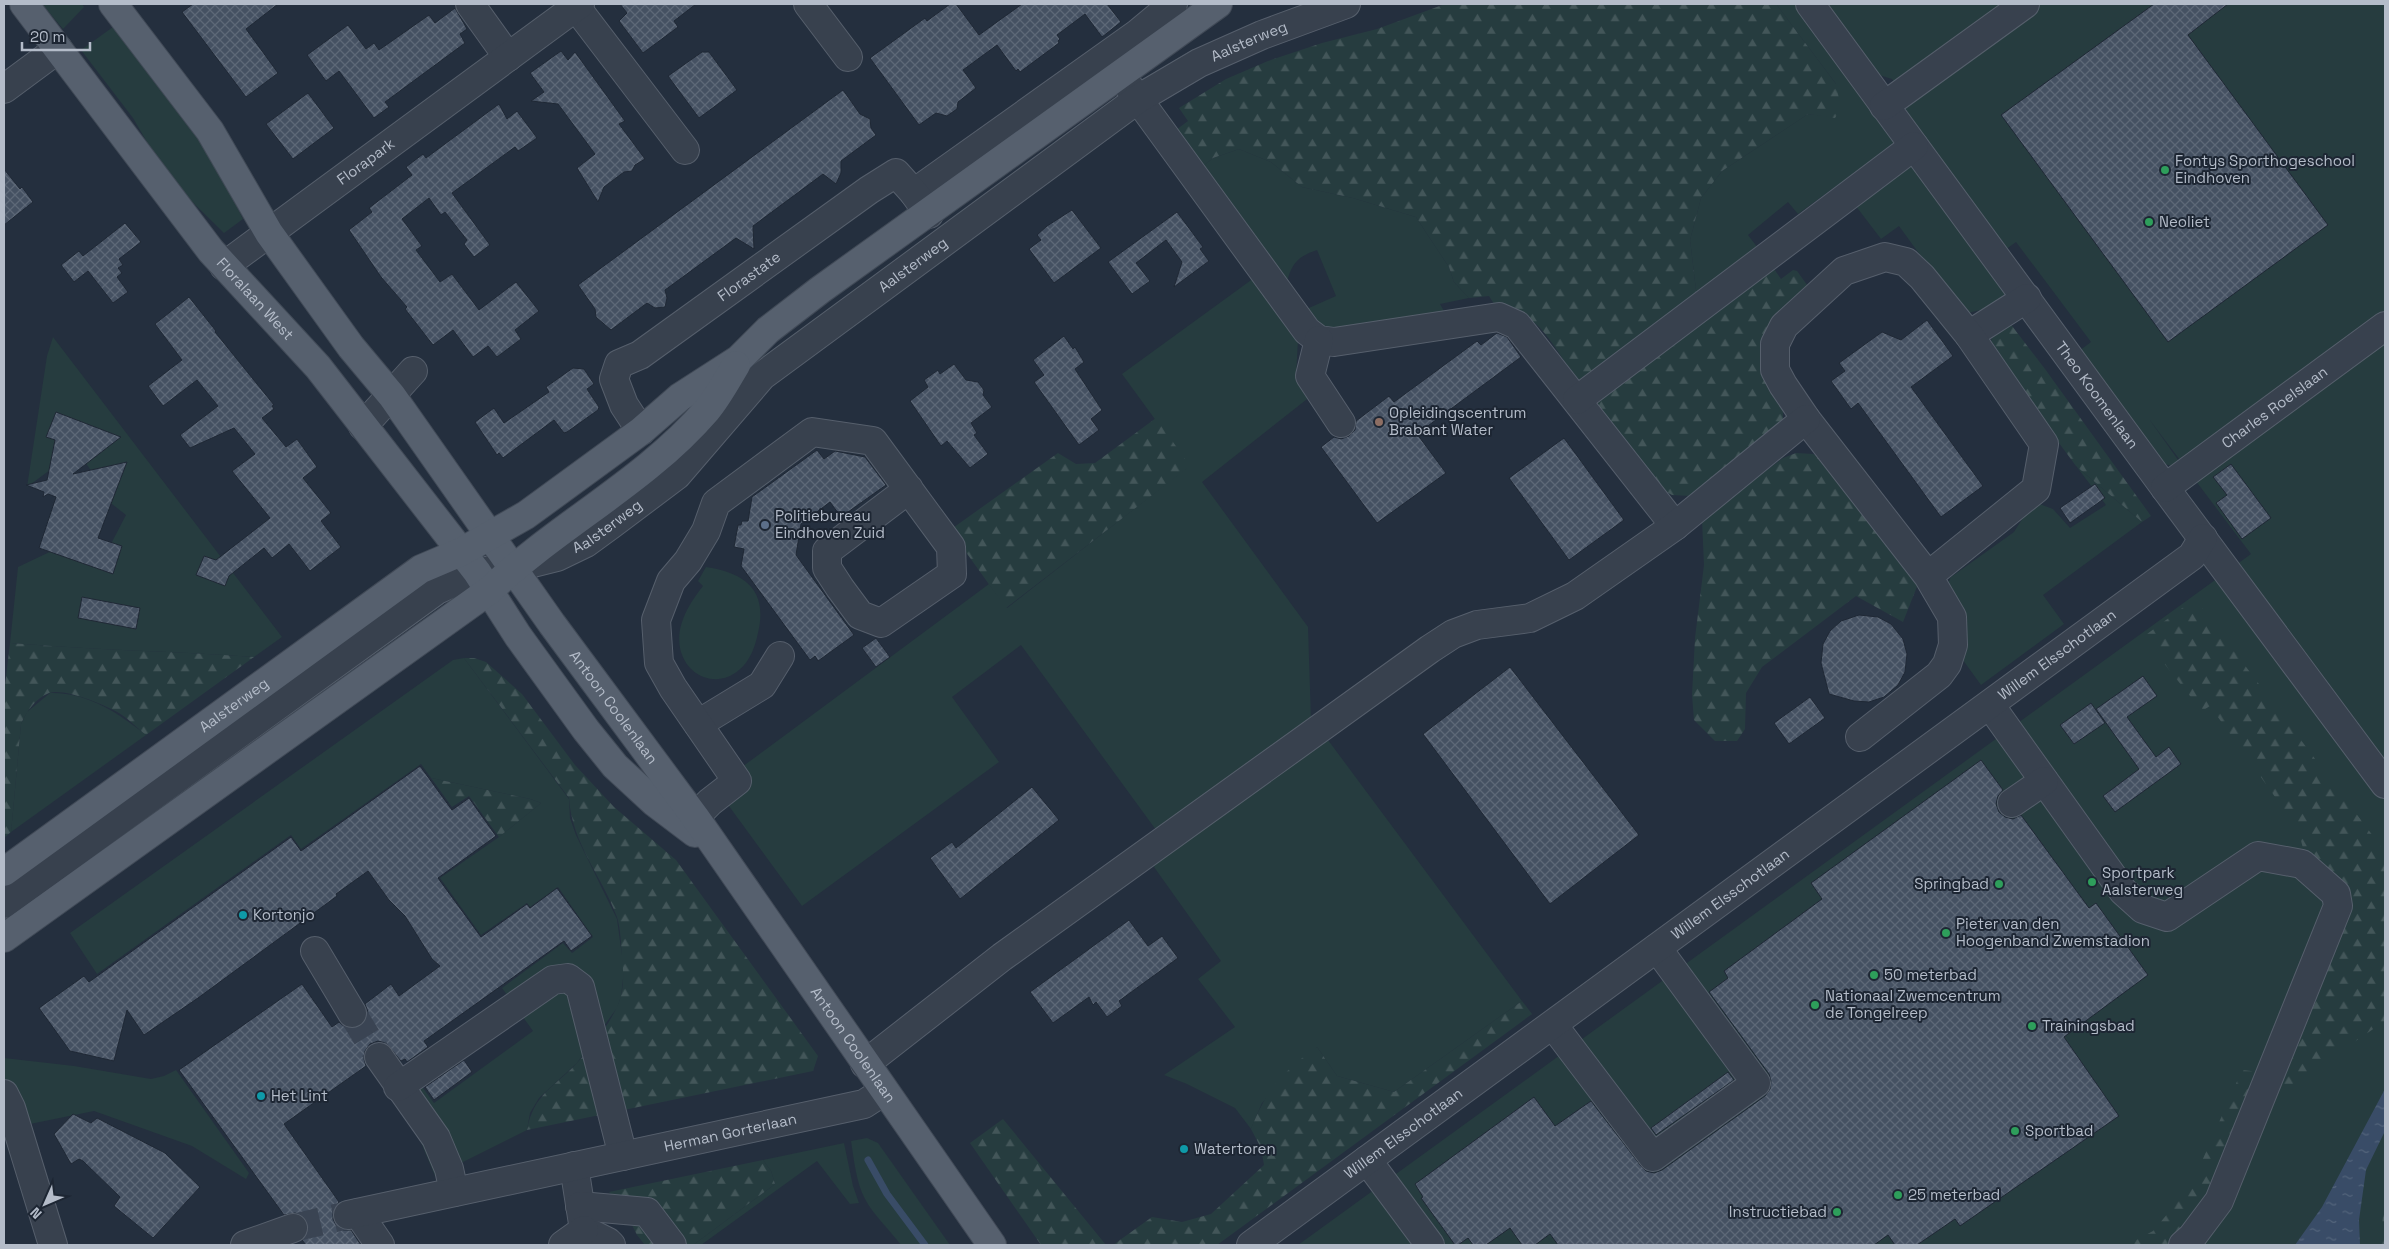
<svg xmlns="http://www.w3.org/2000/svg" width="2389" height="1249" font-family="'Space Grotesk',sans-serif">
  <style>
    .grass { fill: #263c3f }
    .forest { fill: url(#forest-firs) }
    .water { fill: url(#water-ripples) }
    .lines { fill: none; stroke-linecap: round; stroke-linejoin: round }
    .stream { stroke: #394c67; stroke-width: 7 }
    .building { fill: url(#building-cross-hatch); stroke: #1f2835 }
    .minor-tunnel { stroke: #3a4453; stroke-width: 28; stroke-dasharray: 28 14; stroke-linecap: butt }
    .minor-casing { stroke: #565f6c; stroke-width: 30 }
    .major-casing { stroke: #414a57; stroke-width: 30 }
    .minor { stroke: #38414e; stroke-width: 28 }
    .major { stroke: #56606e; stroke-width: 28 }
    .leisure-dot { fill: #2e9e5b; stroke: #1d2633; stroke-width: 2 }
    .education-dot { fill: #8d6e63; stroke: #1d2633; stroke-width: 2 }
    .service-dot { fill: #5c6f8a; stroke: #1d2633; stroke-width: 2 }
    .culture-dot { fill: #0f9aa8; stroke: #1d2633; stroke-width: 2 }
    .labels { text-anchor: middle; stroke-width: 4; stroke-linejoin: round; paint-order: stroke }
    .street-label { font-size: 15px; fill: #b4bcc9; stroke: #1d2633 }
    .poi-label { font-size: 15px; fill: #b4bcc9; stroke: #1d2633; text-anchor: start }
  </style>
  <defs>
    <pattern id="forest-firs" width="22" height="20" patternUnits="userSpaceOnUse" patternTransform="scale(1.25)"><rect width="22" height="20" fill="#263c3f"/><path d="M5 1l3.5 6h-7zM16 11l3.5 6h-7z" fill="#435659"/></pattern>
    <pattern id="water-ripples" width="26" height="14" patternUnits="userSpaceOnUse" patternTransform="scale(1.25)"><rect width="26" height="14" fill="#394c67"/><path d="M2 4q2-2 4 0t4 0M15 11q2-2 4 0t4 0" fill="none" stroke="#53647b"/></pattern>
    <pattern id="building-cross-hatch" width="8" height="8" patternUnits="userSpaceOnUse" patternTransform="scale(1.25)"><rect width="8" height="8" fill="#455162"/><path d="M0 0l8 8M0 8l8-8" fill="none" stroke="#5d6877"/></pattern>
  </defs>
  <rect width="100%" height="100%" fill="#242f3e"/>
  <!-- grass -->
  <g class="grass">
    <polygon points="42,4 82,4 84,7 63,29"/>
    <polygon points="1776,4 1795,4 2008,292 2007,299 1994,307 1963,314 1899,226 1881,239 1839,184 1798,214 1788,202 1748,235 1761,252 1697,299 1690,240 1701,198 1722,171 1808,114 1835,117 1836,84"/>
    <polygon points="1825,4 2385,4 2385,1245 1298,1245 2251,554 2149,419 2181,464 2172,466 2161,463 2079,351 2091,342 2016,242 2005,250 1908,119 1906,108 1910,102 1892,79 1879,75"/>
    <polygon points="120,22 201,135 243,219 224,233 168,178 133,118 81,50"/>
    <path d="M1239 149 1271 162 1302 187 1353 198 1416 217 1449 267 1454 282 1469 298 1440 304 1448 318 1328 332 1302 311 1336 296 1317 250C1296 257 1291 265 1286 286L1199 169 1213 158Z"/>
    <polygon points="1254,278 1298,339 1296,378 1311,396 1202,482 1308,627 1311,720 1159,834 1021,645 952,697 999,762 802,906 726,802 742,767 989,584 1007,608 1189,466 1122,374"/>
    <path d="M53 337 282 637 254 657C172 651 91 650 10 643L18 567 58 548 100 565 126 515 89 486 98 481 77 450 27 487 47 356Z"/>
    <polygon points="2076,466 2142,522 2043,595 2064,624 1981,685 1960,656 1946,587 1951,577 2014,532 2026,513 2037,503 2053,509 2070,528 2106,505"/>
    <path d="M706 567C746 573 768 591 758 633 755 647 750 661 739 670 718 688 689 678 681 652 674 627 689 604 703 586L698 581Z"/>
    <polygon points="464,658 569,799 570,818 576,835 617,919 624,970 621,997 617,1008 577,1063 539,1098 530,1113 527,1130 435,1176 402,1097 420,1084 434,1103 533,1031 502,988 563,943 572,953 593,937 558,887 530,907 527,903 481,935 440,878 499,837 541,803 530,799 431,778 421,764 301,849 291,835 97,974 70,933 453,660"/>
    <path d="M50 693C88 692 118 713 146 735L11 832 21 724 27 712Z"/>
    <polygon points="1325,736 1522,1001 1394,1092 1337,1076 1317,1047 1262,1103 1251,1129 1235,1108 1187,1084 1164,1075 1235,1027 1198,979 1221,961 1154,867 1157,860"/>
    <polygon points="4,1058 74,1066 151,1079 164,1076 176,1070 249,1173 246,1179 192,1146 94,1111 25,1125 4,1079"/>
    <path d="M867 1138 878 1143 950 1245H901C890 1230 874 1216 865 1199 856 1182 854 1160 851 1141Z"/>
    <polygon points="844,1143 853,1186 859,1203 850,1204 817,1161 701,1245 693,1245 775,1184 771,1171 763,1160"/>
  </g>
  <!-- forest -->
  <g class="forest">
    <path d="M1445 4H1776L1836 84 1841 108 1835 118 1808 114 1722 171 1701 198 1690 240 1697 299 1581 381C1564 366 1546 326 1528 319 1519 315 1508 313 1498 310L1489 296 1469 298 1454 282 1449 267 1416 217 1353 198 1302 187 1271 162 1239 149 1213 158 1199 169 1172 133 1188 121 1179 108 1226 79 1268 61 1322 43 1377 29Z"/>
    <polygon points="1771,265 1781,279 1793,270 1797,271 1810,289 1781,313 1783,418 1780,429 1691,496 1672,495 1663,490 1598,408 1598,398"/>
    <path d="M2009 322 2045 369 2151 516 2142 522 2076 466 1999 362C1988 339 1987 337 2009 322Z"/>
    <polygon points="1156,418 1190,466 1006,608 950,530 1058,453 1076,464 1095,463"/>
    <polygon points="1796,453 1813,454 1826,461 1918,584 1903,622 1856,596 1762,667 1746,693 1745,729 1737,741 1715,741 1694,720 1692,695 1695,638 1704,565 1702,519 1783,458"/>
    <polygon points="2189,603 2201,607 2385,852 2385,1021 2269,1100 2349,900 2305,856 2298,829 2210,706 2202,711 2143,637"/>
    <path d="M10 643C92 650 172 651 254 657L146 735C137 728 129 719 119 713 105 705 65 688 49 693 36 698 26 712 21 724L11 832 4 838V694Z"/>
    <path d="M464 658H474L486 662 522 694 575 765 614 807 676 860 818 1056 813 1071 527 1130C534 1093 554 1088 577 1063 592 1047 608 1026 617 1007 624 993 624 974 622 959 621 946 621 930 617 917 602 876 572 844 569 798Z"/>
    <polygon points="431,778 530,799 541,803 499,837 469,796 452,807"/>
    <path d="M1522 1001 1532 1014 1217 1245H1113L1152 1217 1182 1222 1211 1214 1264 1165 1261 1148 1251 1129C1266 1090 1283 1071 1317 1047L1337 1076 1394 1092Z"/>
    <polygon points="2242,1070 2260,1072 2211,1196 2170,1245 2127,1245 2153,1231 2191,1186"/>
    <polygon points="1003,1119 1106,1245 1041,1245 970,1143"/>
    <polygon points="763,1160 771,1171 775,1184 693,1245 645,1245 637,1235 624,1209 609,1192"/>
    <polygon points="2385,1184 2385,1245 2381,1245"/>
  </g>
  <!-- water -->
  <polygon class="water" points="2385,1089 2385,1131 2366,1170 2359,1220 2360,1245 2295,1245 2322,1207"/>
  <g class="lines">
    <!-- stream -->
    <polyline class="stream" points="868,1160 887,1194 925,1245"/>
  </g>
  <!-- building -->
  <g class="building">
    <polygon points="193,4 278,4 246,29 278,73 246,97 182,12"/>
    <polygon points="620,4 696,4 674,21 678,27 643,53 619,21 627,13"/>
    <polygon points="950,4 956,4 979,35 1022,4 1107,4 1121,22 1102,37 1085,14 1057,35 1060,39 1058,41 1059,43 1020,72 1018,69 1016,71 997,45 963,70 976,88 958,102 957,109 947,116 936,113 919,125 870,58 925,18 927,21"/>
    <polygon points="2154,4 2228,4 2188,35 2328,225 2168,342 2001,115"/>
    <polygon points="455,8 467,29 460,34 465,43 385,102 389,107 374,118 339,71 326,81 307,55 348,25 366,49 374,43 379,50 429,15 435,23"/>
    <polygon points="561,51 568,60 575,52 625,121 619,124 645,159 635,165 632,171 624,172 604,187 598,202 577,168 595,154 558,104 531,101 544,92 530,73"/>
    <polygon points="702,52 709,52 737,90 699,118 668,76"/>
    <polygon points="843,90 860,114 870,119 871,128 876,135 841,161 841,173 836,184 823,174 753,226 754,249 736,238 665,290 667,298 665,307 655,308 647,303 611,330 596,317 595,309 578,285"/>
    <polygon points="308,93 334,128 293,159 266,124"/>
    <polygon points="499,104 507,119 517,111 537,138 518,151 515,147 452,193 490,245 474,257 464,244 467,240 445,212 441,215 429,198 402,219 422,246 416,250 440,282 452,274 479,310 516,282 539,311 515,330 521,339 497,357 488,346 473,357 453,330 433,345 405,309 407,307 381,277 349,230 372,212 369,208 412,175 406,167 423,154 426,158"/>
    <polygon points="4,169 20,189 22,187 33,202 4,225"/>
    <polygon points="1072,210 1101,248 1054,283 1029,249 1041,240 1037,235 1047,226"/>
    <polygon points="1177,212 1203,247 1200,249 1209,261 1174,287 1182,262 1166,240 1136,263 1150,281 1132,294 1108,262"/>
    <polygon points="125,223 141,242 119,259 123,265 118,268 122,273 117,277 128,292 113,303 88,271 74,282 61,265 79,251 83,256"/>
    <polygon points="189,297 216,331 215,332 274,405 272,406 274,409 262,418 286,447 297,439 317,467 303,478 331,513 321,521 341,547 310,571 289,544 272,558 264,548 229,576 225,586 196,575 204,556 216,560 270,518 232,471 255,454 234,428 190,448 180,435 218,406 197,380 163,406 148,386 182,360 155,324"/>
    <polygon points="1927,320 1953,356 1911,387 1983,486 1941,517 1858,403 1851,409 1831,381 1845,371 1839,363 1882,332 1901,340"/>
    <polygon points="1497,333 1507,337 1521,357 1417,434 1446,473 1377,523 1321,447 1334,437 1341,439 1349,436 1355,430 1356,421 1389,396 1394,402 1477,341 1481,345"/>
    <polygon points="1064,336 1073,349 1075,347 1084,362 1075,369 1102,410 1091,419 1099,430 1079,445 1034,382 1044,375 1033,360"/>
    <polygon points="954,364 966,380 978,382 984,390 983,395 992,407 971,423 977,433 974,435 988,454 970,468 947,441 941,446 910,401 928,387 924,380 938,370 940,374"/>
    <polygon points="573,368 584,369 594,384 587,389 599,407 598,410 567,432 564,433 554,420 503,458 499,453 497,455 475,422 494,408 504,423 549,392 546,387"/>
    <polygon points="56,412 121,437 73,474 127,462 98,538 122,546 113,574 39,548 56,497 48,494 43,497 44,492 26,485 47,480 55,440 46,437"/>
    <polygon points="1564,438 1624,520 1569,560 1509,478"/>
    <polygon points="817,450 824,459 835,451 865,457 886,485 841,517 830,502 801,524 796,555 854,635 818,661 815,656 810,660 741,566 744,549 734,547 738,525 741,525 742,521 748,521 752,497"/>
    <polygon points="2231,464 2271,518 2242,539 2216,503 2227,495 2213,477"/>
    <polygon points="2095,484 2105,498 2070,523 2060,508"/>
    <polygon points="82,597 140,608 136,629 78,618"/>
    <polygon points="1859,615 1878,617 1891,624 1903,639 1907,654 1905,672 1898,685 1884,697 1869,702 1854,701 1829,694 1821,663 1823,644 1830,631 1841,621"/>
    <polygon points="876,638 890,657 876,667 862,648"/>
    <polygon points="1510,667 1639,835 1550,904 1423,734"/>
    <polygon points="2143,676 2157,696 2127,717 2156,757 2169,747 2181,764 2115,812 2103,796 2139,769 2096,709"/>
    <polygon points="1810,697 1825,718 1789,744 1774,723"/>
    <polygon points="2091,703 2105,723 2074,744 2060,725"/>
    <polygon points="1981,760 2003,790 1998,796 1996,804 1999,812 2005,817 2013,819 2021,815 2089,908 2096,903 2148,975 2064,1037 2119,1116 1960,1226 1955,1219 1917,1245 1895,1245 1888,1235 1874,1245 1558,1245 1550,1234 1535,1245 1522,1245 1510,1228 1486,1245 1473,1245 1468,1238 1458,1245 1455,1245 1421,1198 1423,1197 1415,1184 1534,1097 1555,1126 1591,1101 1641,1166 1646,1171 1654,1173 1662,1170 1765,1096 1770,1089 1771,1081 1769,1074 1709,992 1728,978 1724,971 1822,899 1811,883"/>
    <polygon points="420,766 452,810 469,798 496,836 438,878 481,937 527,904 530,908 557,888 592,936 571,951 564,941 424,1041 428,1047 407,1062 405,1059 401,1061 386,1043 378,1041 370,1044 365,1051 364,1059 366,1066 284,1124 339,1202 333,1211 333,1219 336,1225 343,1230 351,1230 361,1245 306,1245 302,1240 308,1230 308,1222 303,1216 295,1213 284,1215 179,1070 302,984 332,1027 339,1022 345,1027 353,1029 360,1026 366,1020 368,1012 365,1004 391,984 399,996 440,966 432,959 405,916 389,900 368,871 336,894 337,896 198,998 144,1035 127,1010 114,1061 70,1051 39,1008 84,976 89,982 291,837 301,851"/>
    <polygon points="1032,787 1059,820 960,899 930,858 952,842 956,848"/>
    <polygon points="1129,920 1148,946 1162,936 1178,958 1119,1001 1122,1006 1107,1017 1096,1002 1093,1005 1089,997 1053,1023 1030,992"/>
    <polygon points="464,1060 472,1072 434,1100 425,1087"/>
    <polygon points="1728,1072 1734,1080 1656,1135 1651,1128"/>
    <polygon points="73,1114 91,1123 97,1118 165,1153 200,1187 153,1238 114,1206 120,1197 83,1161 79,1159 71,1164 54,1134"/>
  </g>
  <g class="lines">
    <!-- minor-tunnel -->
    <g class="minor-tunnel">
      <polyline points="352,1013 379,1057"/>
      <polyline points="293,1228 348,1215"/>
    </g>
    <!-- minor casing -->
    <g class="minor-casing">
      <g id="minor">
        <polyline points="470,4 508,57"/>
        <polyline points="808,4 848,57"/>
        <path id="s1" d="M1810 4 2165 488 2385 784"/>
        <polyline points="576,7 685,150"/>
        <polyline points="1127,84 1307,331 1319,340 1334,342 1499,317 1517,325 1675,526"/>
        <polyline points="4,89 58,49"/>
        <polyline points="1884,106 2025,4"/>
        <polyline points="914,193 1137,34 1173,4"/>
        <path id="s2" d="M224 266 580 4"/>
        <polyline points="1969,335 2027,298"/>
        <polyline points="1319,340 1310,376 1341,423"/>
        <polyline points="1577,400 1914,146"/>
        <polyline points="363,426 413,371"/>
        <path id="s3" d="M641 431 624 405 614 379 619 364 640 355 869 190 896 173 914 193 929 214"/>
        <path id="s4" d="M2165 488 2385 326"/>
        <polyline points="1990,705 2123,891 2143,909 2167,917 2258,856 2302,864 2336,894 2338,906 2219,1201 2192,1237 2183,1245"/>
        <polyline points="698,724 762,685 780,656"/>
        <polyline points="1860,737 1939,675 1947,664 1953,645 1952,617 1928,576 1806,419 1783,385 1775,370 1775,344 1784,326 1844,271 1885,257 1906,262 1922,277 1969,335 2044,444 2036,489 1928,576"/>
        <polyline points="2012,803 2044,781"/>
        <polyline points="695,817 710,802 737,781 673,688 659,663 656,620 671,581 688,561 706,531 716,503 812,432 873,441 951,547 952,574 881,623 860,615 840,588 827,568 827,551 909,489"/>
        <path id="s5" d="M4 904 437 590 477 572 513 568 557 557 586 543 612 524 677 475 762 376 1138 99 1199 63 1262 35 1346 4"/>
        <polyline points="315,951 352,1013"/>
        <polyline points="1553,1025 1653,1157 1756,1083 1657,948"/>
        <polyline points="379,1057 436,1138 449,1169 454,1192"/>
        <polyline points="865,1064 1002,957 1430,649 1453,634 1477,625 1530,618 1575,596 1675,526 1806,419"/>
        <polyline points="398,1087 553,980 568,978 580,987 623,1156"/>
        <polyline points="4,1094 11,1108 53,1245"/>
        <polyline points="1367,1160 1430,1245"/>
        <polyline points="574,1166 584,1230 608,1242 611,1245"/>
        <polyline points="580,1206 647,1212 672,1245"/>
        <polyline points="358,1213 380,1245"/>
        <path id="s6" d="M348 1215 864 1104 884 1091"/>
        <polyline points="245,1245 293,1228"/>
        <polyline points="563,1245 584,1230"/>
        <path id="s7" d="M1251 1245 2192 556 2203 538"/>
      </g>
    </g>
    <!-- major casing -->
    <g class="major-casing">
      <g id="major">
        <path id="s8" d="M24 4 211 251 318 367 477 572 518 636 586 730 615 766 654 802 695 833"/>
        <path id="s9" d="M113 4 210 131 269 233 351 347 392 396 552 624 695 817 992 1245"/>
        <path id="s10" d="M4 872 421 569 461 552 526 515 641 431 680 397 739 359 768 330 820 290 1218 4"/>
        <path d="M4 938 490 590C558 525 645 482 707 410 718 397 727 380 736 365"/>
      </g>
    </g>
    <!-- minor -->
    <use href="#minor" class="minor"/>
    <!-- major -->
    <use href="#major" class="major"/>
  </g>
  <!-- markers -->
  <g class="leisure-dot">
    <circle cx="2165" cy="170" r="5"/>
    <circle cx="2149" cy="222" r="5"/>
    <circle cx="2092" cy="882" r="5"/>
    <circle cx="1999" cy="884" r="5"/>
    <circle cx="1946" cy="933" r="5"/>
    <circle cx="1874" cy="975" r="5"/>
    <circle cx="1815" cy="1005" r="5"/>
    <circle cx="2032" cy="1026" r="5"/>
    <circle cx="2015" cy="1131" r="5"/>
    <circle cx="1898" cy="1195" r="5"/>
    <circle cx="1837" cy="1212" r="5"/>
  </g>
  <circle class="education-dot" cx="1379" cy="422" r="5"/>
  <circle class="service-dot" cx="765" cy="525" r="5"/>
  <g class="culture-dot">
    <circle cx="243" cy="915" r="5"/>
    <circle cx="261" cy="1096" r="5"/>
    <circle cx="1184" cy="1149" r="5"/>
  </g>
  <g class="labels">
    <!-- street labels -->
    <g class="street-label">
      <text dy="5" stroke="none"><textPath href="#s5" startOffset="1529">Aalsterweg</textPath></text>
      <text dy="5" stroke="none"><textPath href="#s2" startOffset="176">Florapark</textPath></text>
      <text dy="5" stroke="none"><textPath href="#s5" startOffset="1124">Aalsterweg</textPath></text>
      <text dy="5" stroke="none"><textPath href="#s3" startOffset="232">Florastate</textPath></text>
      <text dy="5" stroke="none"><textPath href="#s8" startOffset="375">Floralaan West</textPath></text>
      <text dy="5" stroke="none"><textPath href="#s1" startOffset="485">Theo Koomenlaan</textPath></text>
      <text dy="5" stroke="none"><textPath href="#s4" startOffset="136">Charles Roelslaan</textPath></text>
      <text dy="5" stroke="none"><textPath href="#s5" startOffset="719">Aalsterweg</textPath></text>
      <text dy="5" stroke="none"><textPath href="#s7" startOffset="999">Willem Elsschotlaan</textPath></text>
      <text dy="5" stroke="none"><textPath href="#s10" startOffset="284">Aalsterweg</textPath></text>
      <text dy="5" stroke="none"><textPath href="#s9" startOffset="864">Antoon Coolenlaan</textPath></text>
      <text dy="5" stroke="none"><textPath href="#s7" startOffset="594">Willem Elsschotlaan</textPath></text>
      <text dy="5" stroke="none"><textPath href="#s9" startOffset="1278">Antoon Coolenlaan</textPath></text>
      <text dy="5" stroke="none"><textPath href="#s6" startOffset="391">Herman Gorterlaan</textPath></text>
      <text dy="5" stroke="none"><textPath href="#s7" startOffset="189">Willem Elsschotlaan</textPath></text>
    </g>
    <!-- poi labels -->
    <g class="poi-label">
      <text x="2175" y="166">Fontys Sporthogeschool<tspan x="2175" dy="17">Eindhoven</tspan></text>
      <text x="2159" y="227">Neoliet</text>
      <text x="1389" y="418">Opleidingscentrum<tspan x="1389" dy="17">Brabant Water</tspan></text>
      <text x="775" y="521">Politiebureau<tspan x="775" dy="17">Eindhoven Zuid</tspan></text>
      <text x="2102" y="878">Sportpark<tspan x="2102" dy="17">Aalsterweg</tspan></text>
      <text x="1989" y="889" text-anchor="end">Springbad</text>
      <text x="253" y="920">Kortonjo</text>
      <text x="1956" y="929">Pieter van den<tspan x="1956" dy="17">Hoogenband Zwemstadion</tspan></text>
      <text x="1884" y="980">50 meterbad</text>
      <text x="1825" y="1001">Nationaal Zwemcentrum<tspan x="1825" dy="17">de Tongelreep</tspan></text>
      <text x="2042" y="1031">Trainingsbad</text>
      <text x="271" y="1101">Het Lint</text>
      <text x="2025" y="1136">Sportbad</text>
      <text x="1194" y="1154">Watertoren</text>
      <text x="1908" y="1200">25 meterbad</text>
      <text x="1827" y="1217" text-anchor="end">Instructiebad</text>
    </g>
  </g>
  <!-- border -->
  <rect width="2389" height="1249" fill="none" stroke="#b4bcc9" stroke-width="10"/>
  <!-- north arrow -->
  <g transform="translate(45 1204) rotate(225)" stroke="#1d2633" stroke-width="4" paint-order="stroke">
  <path d="M0-4L9 19L0 12L-9 19Z" fill="#b4bcc9"/>
  <text y="-8" font-size="14" font-weight="bold" text-anchor="middle" fill="#b4bcc9">N</text>
  </g>
  <!-- scale -->
  <path d="M22 42v8h68v-8" fill="none" stroke="#b4bcc9" stroke-width="2.5"/>
  <text x="30" y="42" font-size="15" fill="#b4bcc9" stroke="#1d2633" stroke-width="4" paint-order="stroke">20 m</text>
</svg>
